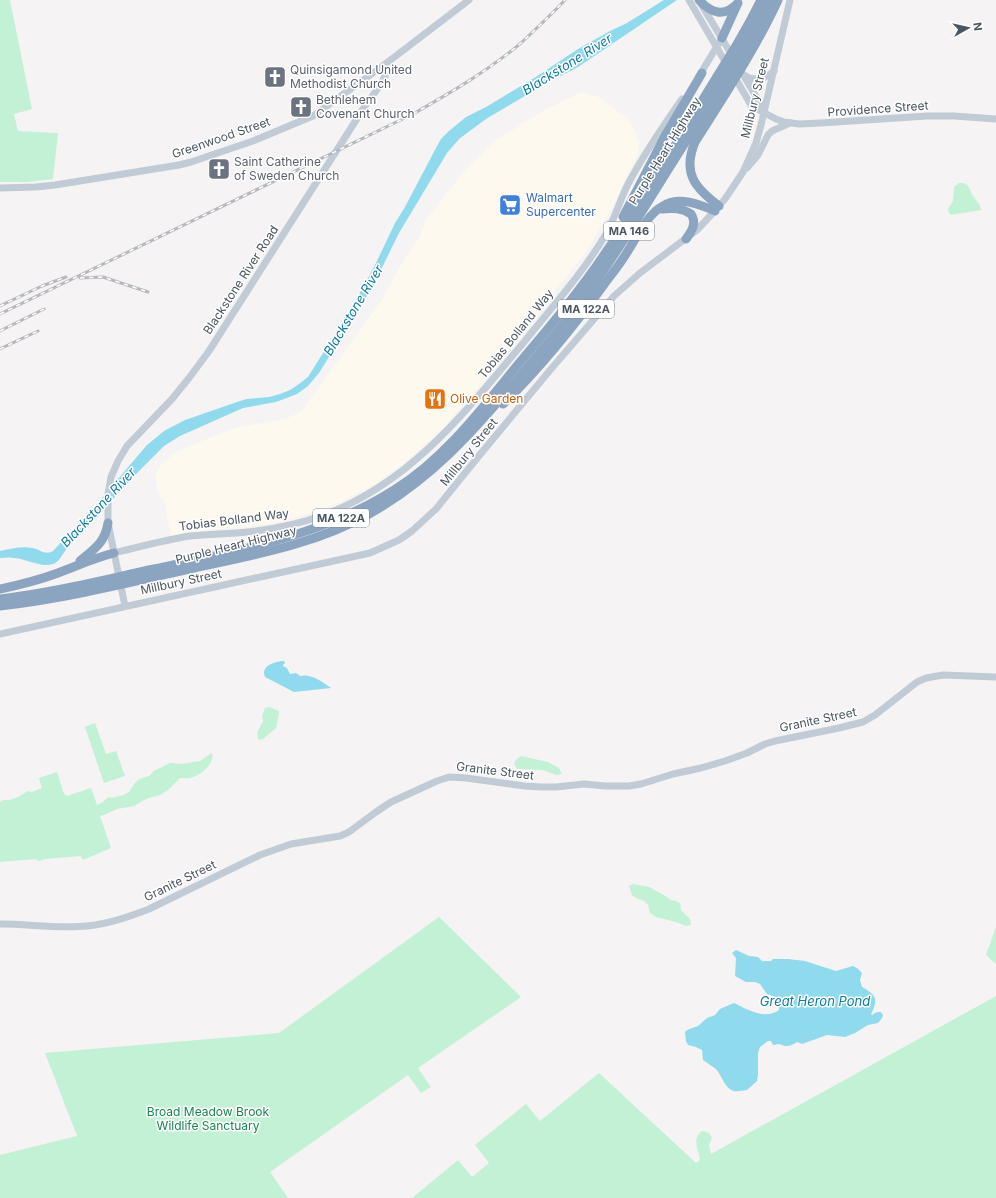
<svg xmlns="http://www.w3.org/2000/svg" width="996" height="1198" font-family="Inter,sans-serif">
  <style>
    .commercial { fill: #fdf9ef }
    .green { fill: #c3f1d5 }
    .water { fill: #90daee }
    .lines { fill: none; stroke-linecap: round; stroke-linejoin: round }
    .secondary { stroke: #c1cbd6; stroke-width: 7 }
    .highway { stroke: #8ba5c1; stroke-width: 9 }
    .rail-casing { stroke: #b5b8bd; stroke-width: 3 }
    .rail { stroke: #fff; stroke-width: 1.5; stroke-dasharray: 4.5; stroke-linecap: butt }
    .labels { text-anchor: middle; stroke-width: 3; stroke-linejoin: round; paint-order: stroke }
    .shield { fill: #fff; stroke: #808990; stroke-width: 1 }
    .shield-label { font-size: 11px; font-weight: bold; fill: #4a5661 }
    .worship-label { font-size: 12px; fill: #5b616d; stroke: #fff; text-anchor: start }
    .street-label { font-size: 12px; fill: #4a5661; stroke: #fff }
    .shop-label { font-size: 12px; fill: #366cbe; stroke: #fff; text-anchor: start }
    .food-label { font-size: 12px; fill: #c56008; stroke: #fff; text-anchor: start }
    .park-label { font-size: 12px; fill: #17864f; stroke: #fff }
    .water-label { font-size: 13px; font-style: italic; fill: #0c7c9b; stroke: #fff }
  </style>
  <rect width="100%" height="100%" fill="#f5f3f3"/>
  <!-- commercial -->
  <polygon class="commercial" points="581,92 599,97 630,121 639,141 638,154 610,211 588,249 490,374 442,429 402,465 375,484 341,502 308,514 280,522 247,527 217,529 171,536 164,500 160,497 157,487 155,475 161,465 173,454 189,446 238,427 285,419 301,412 383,298 402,263 420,236 426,220 464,171 495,141 539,113"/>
  <!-- green -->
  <g class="green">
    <polygon points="0,0 10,0 32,109 14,114 18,131 58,133 53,179 26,182 0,182"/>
    <polygon points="959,183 964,183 968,186 973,196 980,205 981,210 951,215 949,213 948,209 953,201 954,187"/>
    <polygon points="270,707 279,711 279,713 276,728 263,739 260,740 258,739 257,733 263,721 262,716 265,708"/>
    <polygon points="95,723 106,754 116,751 125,776 104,783 85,727"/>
    <path d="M212 753C215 764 200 776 190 778 187 779 184 778 180 778L168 790 160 795 146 799 134 806 117 809 104 815 100 816 111 848 83 860 81 856 45 859 39 861 35 859 0 862V802L3 800H10L18 797 28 791 32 792 42 788 39 778 57 772 64 794 67 796 91 788 97 805 103 802 108 797 112 798 124 795 129 792 135 783 139 779 149 776 154 771 170 763 182 764 200 761Z"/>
    <polygon points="521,756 548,762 559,768 562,774 557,775 542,770 525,769 517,769 514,763 516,760"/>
    <polygon points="633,884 649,887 662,894 671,900 676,901 680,903 681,910 690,919 691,925 686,926 676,922 656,917 650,913 648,905 644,901 636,898 632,895 629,886"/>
    <polygon points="439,917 521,997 418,1068 431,1087 421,1093 408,1075 270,1172 288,1198 0,1198 0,1155 77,1136 45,1053 279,1033"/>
    <polygon points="996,927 996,964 986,955"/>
    <path d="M996 996V1198H412L458 1160 472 1177 489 1163 475 1145 526 1104 540 1121 599 1073 696 1163 700 1160C699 1149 691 1140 702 1131L709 1133 712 1138 709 1145 711 1154Z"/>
  </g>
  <!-- water -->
  <g class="water">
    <path d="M664 0H677L578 67 545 84 486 119 459 139 447 153 399 233 373 286 319 373 308 386 297 394 276 402 243 408 180 436 164 446 139 471 65 551C62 555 58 563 53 564 40 568 25 558 13 558 9 557 4 558 0 558V551C10 549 22 546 32 548 40 549 45 556 53 551L90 512 147 445 164 431 185 420 240 401 247 399 269 397 280 394 290 390 299 384 308 377 313 369 355 302 376 263 395 223 405 207 436 148 441 139 449 131 466 117 486 107 539 75 578 49 610 31 627 23Z"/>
    <path d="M281 661H284L285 663 283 665V666L287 668 290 674 296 673 300 676C310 673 323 682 331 688L294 692 265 677C261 666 272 663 281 661Z"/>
    <path d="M736 950 749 956 758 957 762 961H771L773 959H788L805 961 836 971 853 966 857 968 862 973 860 980 862 987C876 995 879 999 871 1014L872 1015 877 1012H881L883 1015 882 1018 878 1023 868 1025 855 1033 845 1037 827 1035 802 1044 797 1042C790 1047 786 1047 779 1044L773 1045 771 1041H768L760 1047 758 1053V1075L757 1081 747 1090C743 1090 738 1092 734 1091 725 1089 722 1076 716 1069 712 1066 707 1063 703 1060L702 1050 696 1047 688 1045 686 1041 685 1032 687 1030 698 1026 707 1018 715 1015 720 1009 734 1003C748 1010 765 1020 779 1010V1003L773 996 767 994 760 984 755 982H746L735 976 736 958 732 953Z"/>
  </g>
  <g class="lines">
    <!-- secondary -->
    <g class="secondary">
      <polyline points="689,0 727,65"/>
      <polyline points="701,4 733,57"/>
      <polyline points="738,66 757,98 764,112"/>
      <path d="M744 75C754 82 764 80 774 71"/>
      <polyline points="699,76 722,38"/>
      <polyline points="734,76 751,105 755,108 776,119 784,122 799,124 821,123 927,116 954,116 996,119"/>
      <polyline points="747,168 758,155 768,135 772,131 790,123"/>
      <polyline points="0,188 36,187 55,185 179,165 191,162 253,141 313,116 384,65 469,0"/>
      <path d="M114 553C139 547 164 540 190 536 209 534 228 534 248 532 274 529 299 524 324 515 411 483 466 411 524 342 552 307 583 273 606 234 615 218 620 200 628 184 644 154 663 126 682 99"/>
      <polyline points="125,606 108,523 108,494 111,477 118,461 127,446 172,399 189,378 209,351 365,106 381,84 385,76 384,65"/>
      <polyline points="0,634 370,553 399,540 412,531 436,509 478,457 551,369 614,296 640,273 697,230 710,216 725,199 743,172 756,143 761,125 790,0"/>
      <path d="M0 924C29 924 58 929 87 926 108 924 129 917 149 909L260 855 291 844 340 836 349 832 376 812 391 802 437 781 449 777 466 778 525 786 541 787H556L584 784 605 786H629L641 784 673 774 701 768 725 761 747 753 765 744 775 741 839 728 863 722 875 715 917 682 926 678 943 675 996 677"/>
    </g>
    <!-- highway -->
    <g class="highway">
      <path d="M699 0C711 13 724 18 738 3"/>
      <polyline points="722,38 737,5"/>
      <path d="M719 206C695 188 682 173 695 142 724 96 755 50 778 0"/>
      <path d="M662 209C673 208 682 208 691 214 697 223 692 231 686 239"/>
      <polyline points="623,217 665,136 702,73"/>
      <path d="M503 404C541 367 574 326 605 283 612 274 620 264 626 254 636 239 647 214 663 206 679 196 699 204 715 211"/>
      <path d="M80 561C94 549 105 543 108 523"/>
      <path d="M0 589C19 585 39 580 58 573 77 566 94 558 114 553"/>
      <path d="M0 599C52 593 103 580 154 569 236 551 322 536 394 490 441 461 477 415 511 373 545 332 579 293 608 249 654 184 693 114 736 46L749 23 761 0"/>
      <path d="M0 606C62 599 124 584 185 570 247 556 312 546 369 514 430 480 471 434 515 382 541 351 567 321 591 288 622 246 648 201 676 157 708 106 744 54 770 0"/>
    </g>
    <!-- rail casing -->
    <g class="rail-casing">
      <g id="rail">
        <polyline points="80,278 103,277 148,292"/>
        <polyline points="0,306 42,286 66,277"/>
        <path d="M0 314 413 114C450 93 488 71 521 43 536 29 551 15 565 0"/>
        <polyline points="0,331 44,309"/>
        <polyline points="0,349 38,331"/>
      </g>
    </g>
    <!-- rail -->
    <use href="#rail" class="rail"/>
  </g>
  <!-- icons -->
  <defs>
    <g id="church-square" transform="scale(1.15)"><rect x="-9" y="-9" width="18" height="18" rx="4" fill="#6b7280" stroke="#fff"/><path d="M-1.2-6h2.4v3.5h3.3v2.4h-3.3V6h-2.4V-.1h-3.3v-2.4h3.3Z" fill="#fff"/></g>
    <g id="supermarket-square" transform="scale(1.15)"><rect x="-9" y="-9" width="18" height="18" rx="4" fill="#3f7fe0" stroke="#fff"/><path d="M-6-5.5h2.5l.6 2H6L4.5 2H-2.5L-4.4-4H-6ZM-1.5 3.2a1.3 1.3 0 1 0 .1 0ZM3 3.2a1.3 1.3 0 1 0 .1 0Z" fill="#fff"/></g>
    <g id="restaurant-square" transform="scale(1.15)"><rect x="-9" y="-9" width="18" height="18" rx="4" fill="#e8710a" stroke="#fff"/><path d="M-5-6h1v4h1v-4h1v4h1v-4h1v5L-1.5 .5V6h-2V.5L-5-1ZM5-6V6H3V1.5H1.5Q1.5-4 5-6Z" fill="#fff"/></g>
  </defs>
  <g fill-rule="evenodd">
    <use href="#church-square" x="275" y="77"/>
    <use href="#church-square" x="301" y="107"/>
    <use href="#church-square" x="219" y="169"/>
    <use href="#supermarket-square" x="510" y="205"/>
    <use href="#restaurant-square" x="435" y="399"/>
  </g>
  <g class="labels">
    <!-- shield labels -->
    <g class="shield">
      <rect x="604" y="222" width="50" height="18" rx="3"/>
      <rect x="558" y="300" width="56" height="18" rx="3"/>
      <rect x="313" y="509" width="56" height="18" rx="3"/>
    </g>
    <g class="shield-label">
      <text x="629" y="235">MA 146</text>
      <text x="586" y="313">MA 122A</text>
      <text x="341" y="522">MA 122A</text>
    </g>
    <!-- worship labels -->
    <g class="worship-label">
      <text x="290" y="74">Quinsigamond United<tspan x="290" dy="14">Methodist Church</tspan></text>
      <text x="316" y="104">Bethlehem<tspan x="316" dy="14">Covenant Church</tspan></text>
      <text x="234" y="166">Saint Catherine<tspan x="234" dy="14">of Sweden Church</tspan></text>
    </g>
    <!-- street labels -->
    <g class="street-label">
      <text transform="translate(755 98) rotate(-76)" y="4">Millbury Street</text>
      <text transform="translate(878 109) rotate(-4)" y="4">Providence Street</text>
      <text transform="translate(221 138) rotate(-19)" y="4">Greenwood Street</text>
      <text transform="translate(665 151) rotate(-58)" y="4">Purple Heart Highway</text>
      <text transform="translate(241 280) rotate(-57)" y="4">Blackstone River Road</text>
      <text transform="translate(516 334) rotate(-51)" y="4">Tobias Bolland Way</text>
      <text transform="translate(469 452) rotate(-51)" y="4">Millbury Street</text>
      <text transform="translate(234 520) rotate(-7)" y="4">Tobias Bolland Way</text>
      <text transform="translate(236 545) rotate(-14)" y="4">Purple Heart Highway</text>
      <text transform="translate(181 582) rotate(-12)" y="4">Millbury Street</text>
      <text transform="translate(818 720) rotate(-12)" y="4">Granite Street</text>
      <text transform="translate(495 771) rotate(7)" y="4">Granite Street</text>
      <text transform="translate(180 881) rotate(-26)" y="4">Granite Street</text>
    </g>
    <!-- shop labels -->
    <g class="shop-label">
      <text x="526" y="202">Walmart<tspan x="526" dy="14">Supercenter</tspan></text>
    </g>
    <!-- food labels -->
    <g class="food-label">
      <text x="450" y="403">Olive Garden</text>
    </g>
    <!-- park labels -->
    <g class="park-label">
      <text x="208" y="1116">Broad Meadow Brook<tspan x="208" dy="14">Wildlife Sanctuary</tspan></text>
    </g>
    <!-- water labels -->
    <g class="water-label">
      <text transform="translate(567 64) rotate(-32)" y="5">Blackstone River</text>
      <text transform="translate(353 310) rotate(-59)" y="5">Blackstone River</text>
      <text transform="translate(98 507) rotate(-47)" y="5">Blackstone River</text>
      <text x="815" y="1006">Great Heron Pond</text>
    </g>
  </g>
  <!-- north arrow -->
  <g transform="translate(968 28) rotate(82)" stroke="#ffffff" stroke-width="3" paint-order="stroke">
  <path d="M0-3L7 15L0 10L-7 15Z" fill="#4a5661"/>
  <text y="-6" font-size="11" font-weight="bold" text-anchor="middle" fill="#4a5661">N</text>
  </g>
</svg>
